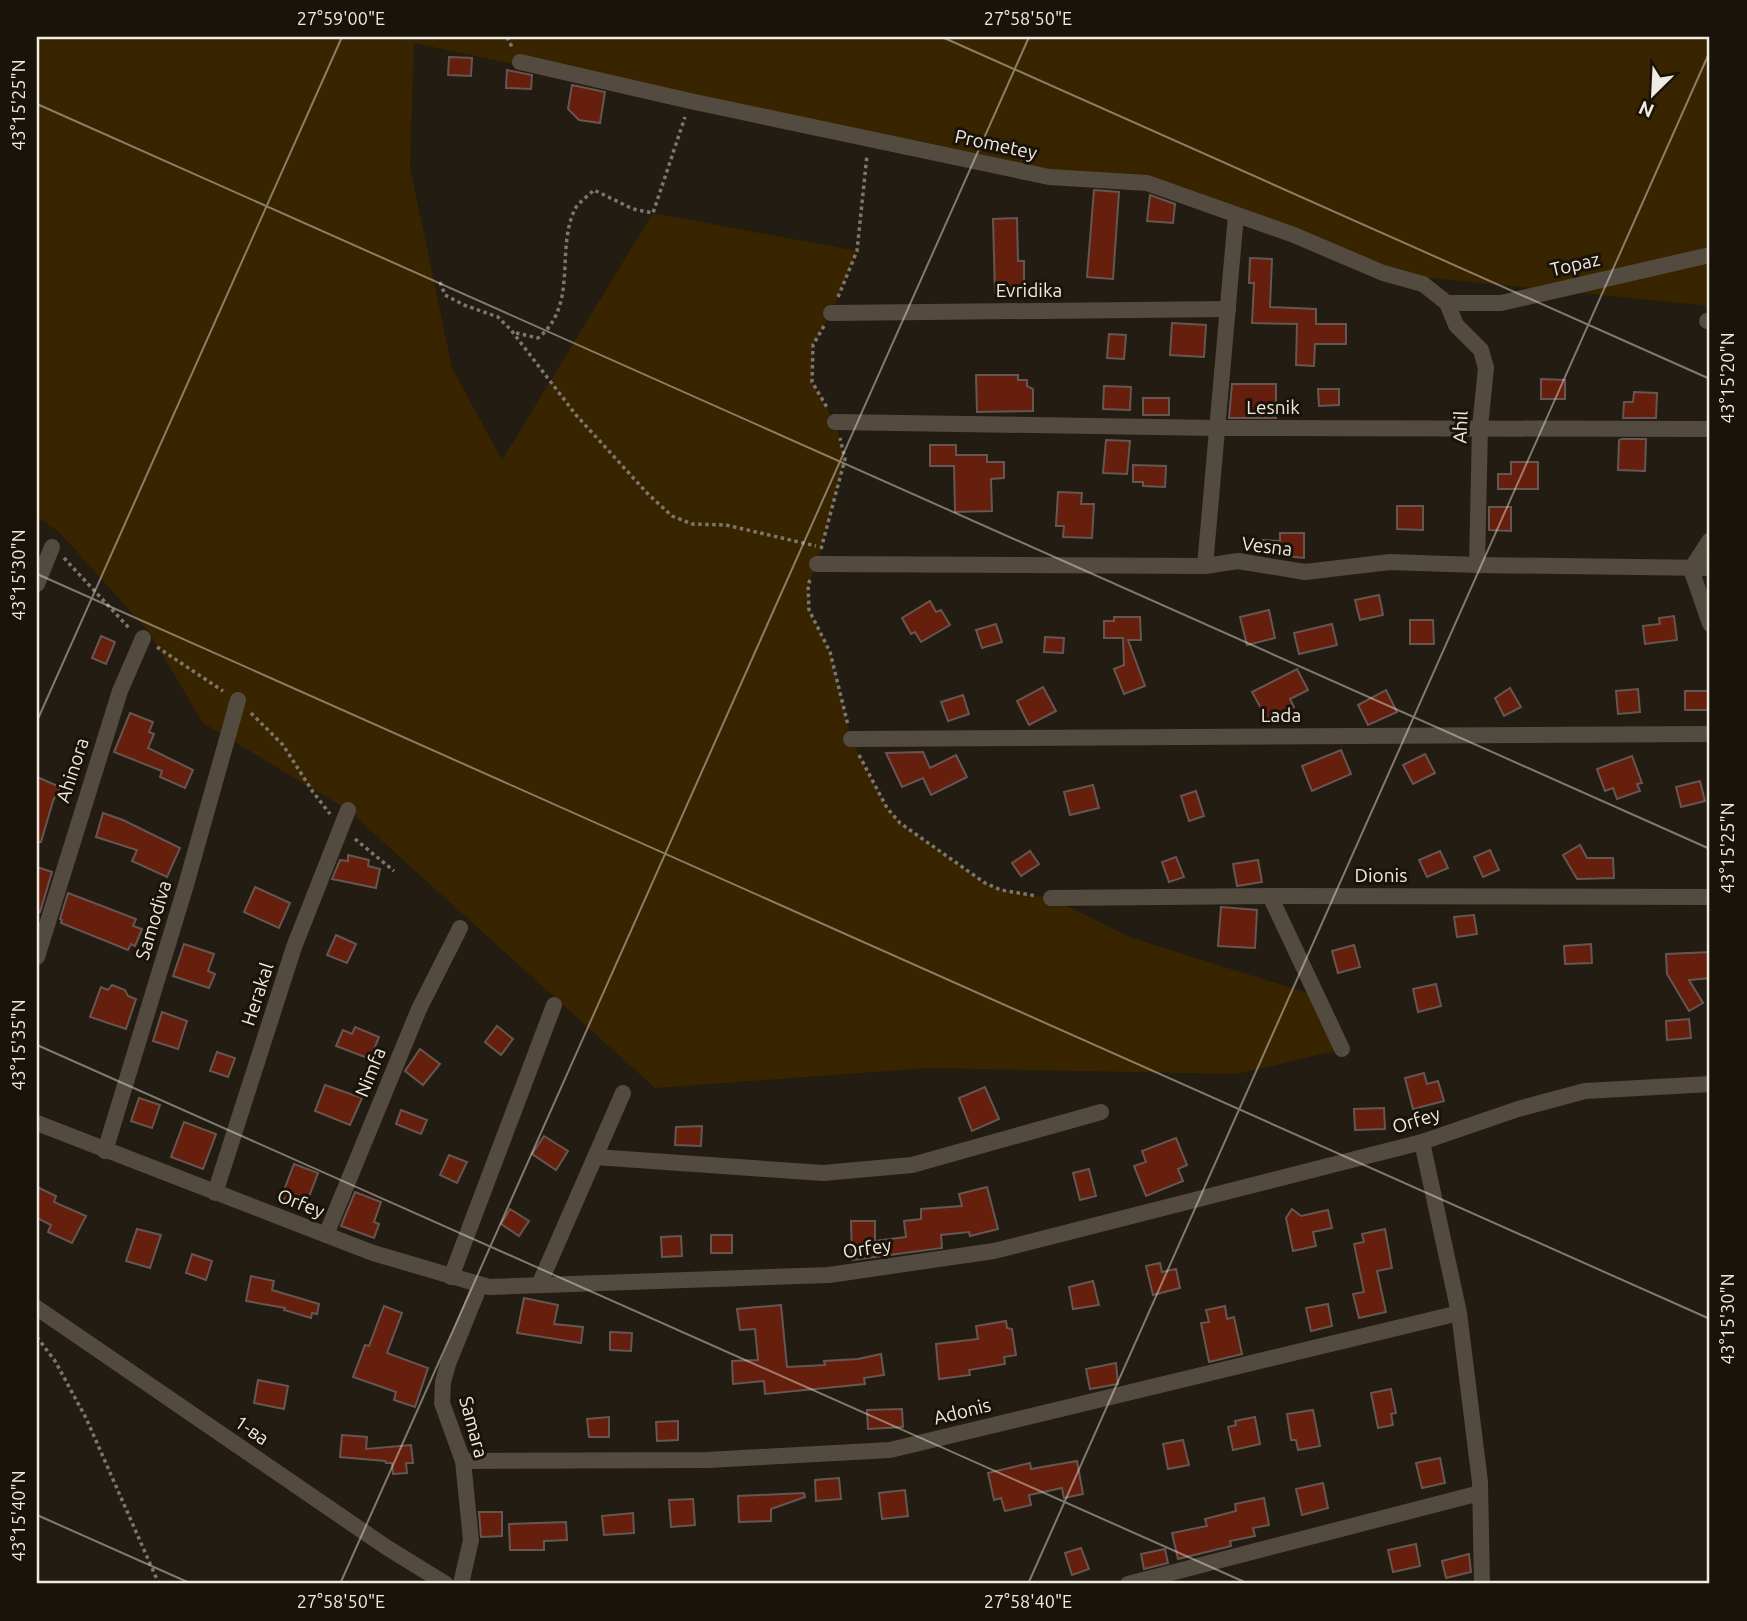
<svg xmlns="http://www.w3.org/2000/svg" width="1747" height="1621" font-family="Ubuntu,sans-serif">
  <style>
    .green { fill: #392400 }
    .building { fill: #661e0d; stroke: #665652; stroke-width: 2 }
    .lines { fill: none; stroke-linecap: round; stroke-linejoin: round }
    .path { stroke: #7c766d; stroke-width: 3.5; stroke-dasharray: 3.5 3.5; stroke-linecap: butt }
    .minor { stroke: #534b3f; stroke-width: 16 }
    .ticks { fill: none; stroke: #efeae2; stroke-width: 2; stroke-opacity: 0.45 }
    .labels { text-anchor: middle; stroke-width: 6; stroke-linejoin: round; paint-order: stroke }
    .street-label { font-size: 19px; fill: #efeae2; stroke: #1a1309 }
    .neatline { fill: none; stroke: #efeae2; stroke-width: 2.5 }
    .ticks-label { font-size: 18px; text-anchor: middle; fill: #efeae2 }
  </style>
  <rect width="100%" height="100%" fill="#231c12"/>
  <!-- green -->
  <polygon class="green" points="37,37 1710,37 1710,306 1383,273 1147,183 1049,177 414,43 410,167 452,368 502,460 653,213 857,251 831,313 813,345 812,382 835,422 845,459 817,564 808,585 809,610 830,652 851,739 887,808 900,823 985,883 1001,890 1051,898 1129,937 1317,996 1342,1049 1237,1074 928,1068 655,1088 348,810 203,723 149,632 60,533 37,516"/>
  <!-- building -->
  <g class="building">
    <polygon points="449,57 472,58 471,76 448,75"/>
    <polygon points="507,70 532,75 531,89 506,88"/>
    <polygon points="572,85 605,92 600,123 579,120 568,109"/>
    <polygon points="1094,190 1119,192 1113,279 1087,277"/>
    <polygon points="1150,195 1175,204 1173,223 1147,221"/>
    <polygon points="1017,218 1018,261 1024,261 1024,286 1009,286 1009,293 995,293 993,219"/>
    <polygon points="1250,258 1272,259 1270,307 1316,309 1316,324 1346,324 1346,344 1315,344 1314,366 1296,365 1297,324 1252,323 1254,283 1249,283"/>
    <polygon points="1172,323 1206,325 1204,357 1170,355"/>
    <polygon points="1109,334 1126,335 1124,359 1107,358"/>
    <polygon points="976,375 1018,375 1018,380 1027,380 1027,386 1033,389 1033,411 977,412"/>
    <polygon points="1541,379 1565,380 1565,399 1541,399"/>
    <polygon points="1232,384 1276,384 1276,418 1229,418"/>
    <polygon points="1104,386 1131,387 1130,410 1103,409"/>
    <polygon points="1318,389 1339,389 1339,405 1319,406"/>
    <polygon points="1634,392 1657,393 1656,418 1623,418 1624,402 1633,402"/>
    <rect x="1143" y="398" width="26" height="17"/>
    <polygon points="1622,439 1646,439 1645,471 1618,470 1619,440"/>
    <polygon points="1106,440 1130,441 1127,474 1103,473"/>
    <polygon points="930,445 956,445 956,455 987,455 987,462 1004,462 1004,478 991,479 992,511 955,512 954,466 930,466"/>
    <polygon points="1511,462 1538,462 1538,489 1498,489 1498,474 1511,474"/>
    <polygon points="1133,465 1166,466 1165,487 1143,486 1143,482 1133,482"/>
    <polygon points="1058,492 1082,493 1081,504 1094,504 1092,538 1063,537 1064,526 1056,526"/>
    <polygon points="1397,506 1423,506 1423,530 1397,529"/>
    <polygon points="1489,507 1511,507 1511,531 1489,530"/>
    <polygon points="1280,533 1304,533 1304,558 1263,554 1263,540 1280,541"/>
    <polygon points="1379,595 1383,615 1360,620 1355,600"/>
    <polygon points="930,601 936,612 941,610 950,625 921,642 915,632 911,634 902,618"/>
    <polygon points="1269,610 1275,638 1247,645 1240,617"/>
    <polygon points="1674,616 1677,640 1645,644 1643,626 1660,624 1659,618"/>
    <polygon points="1114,617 1140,617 1141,640 1128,640 1145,686 1124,694 1114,669 1124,665 1123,638 1104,638 1104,621 1114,621"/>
    <polygon points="1410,620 1433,620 1434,644 1410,644"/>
    <polygon points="996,624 1002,642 982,648 976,630"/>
    <polygon points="1332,624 1337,645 1299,654 1294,633"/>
    <polygon points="101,636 115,642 106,664 92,658"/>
    <polygon points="1045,637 1064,638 1063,653 1044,652"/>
    <polygon points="1297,669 1308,690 1290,699 1294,707 1268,721 1252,692"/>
    <polygon points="1043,687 1056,711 1029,725 1017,701"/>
    <polygon points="1510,688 1521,707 1504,716 1495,698"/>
    <polygon points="1638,689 1640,712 1618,714 1616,691"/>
    <polygon points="1386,690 1397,712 1368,725 1358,705"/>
    <rect x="1685" y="691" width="24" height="19"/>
    <polygon points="963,695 969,714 948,721 941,702"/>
    <polygon points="130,713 153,722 149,732 154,734 148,748 193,770 185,788 160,777 162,771 114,752"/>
    <polygon points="1341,750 1351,774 1312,791 1302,766"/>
    <polygon points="923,752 930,768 956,755 967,777 931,795 923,778 902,787 886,753"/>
    <polygon points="1425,754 1435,773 1413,784 1403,765"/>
    <polygon points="1632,756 1642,783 1637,784 1640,791 1617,799 1613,788 1605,791 1597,769"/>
    <polygon points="37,777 60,787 53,801 41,842 37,842"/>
    <polygon points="1700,781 1705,801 1681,807 1676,787"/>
    <polygon points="1093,785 1099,808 1070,815 1064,792"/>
    <polygon points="1196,791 1204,816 1189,821 1181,796"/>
    <polygon points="103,813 123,820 180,848 167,877 132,861 137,850 96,837"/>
    <polygon points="1580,845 1587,858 1613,858 1614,878 1577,879 1563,855"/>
    <polygon points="1490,850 1499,870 1483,877 1474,857"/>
    <polygon points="1030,851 1039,864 1021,876 1012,863"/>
    <polygon points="1440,851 1448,868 1427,877 1419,860"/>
    <polygon points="348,855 369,860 368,866 380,869 376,888 332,879 340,860 348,861"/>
    <polygon points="1176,857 1184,877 1169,882 1162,862"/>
    <polygon points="1258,860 1262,882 1237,886 1233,864"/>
    <polygon points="37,867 52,872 40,912 37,912"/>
    <polygon points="255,887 290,903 279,928 244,912"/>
    <polygon points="68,893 136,919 133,926 142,929 135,946 131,944 128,950 61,923 62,920 60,919"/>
    <polygon points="1221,907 1257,910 1255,948 1218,946"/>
    <polygon points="1474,915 1477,934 1457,937 1454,917"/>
    <polygon points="336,935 356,944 347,963 327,955"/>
    <polygon points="184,944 214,954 208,971 215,974 209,988 173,976"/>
    <polygon points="1591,944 1592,963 1565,964 1564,946"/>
    <polygon points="1354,945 1360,967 1338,973 1332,951"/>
    <polygon points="1710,952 1710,978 1689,980 1703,1003 1689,1011 1667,974 1666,954"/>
    <polygon points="1436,984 1441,1006 1418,1012 1413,989"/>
    <polygon points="112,985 125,990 128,996 136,999 126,1029 90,1017 101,987 108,990"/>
    <polygon points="162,1012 187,1021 178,1049 153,1041"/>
    <polygon points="1689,1019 1691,1038 1667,1040 1666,1021"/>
    <polygon points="497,1026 513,1039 501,1055 485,1042"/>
    <polygon points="355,1027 379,1037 370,1059 336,1046 343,1030 352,1034"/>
    <polygon points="420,1049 440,1064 423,1085 405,1071"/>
    <polygon points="217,1052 235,1058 228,1077 210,1071"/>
    <polygon points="1424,1073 1427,1084 1438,1081 1444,1101 1413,1109 1405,1078"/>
    <polygon points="325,1085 362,1098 350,1125 315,1111"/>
    <polygon points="985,1087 999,1119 972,1131 959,1098"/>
    <polygon points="139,1098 160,1105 152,1128 131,1121"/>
    <polygon points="1384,1108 1385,1129 1355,1130 1354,1109"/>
    <polygon points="401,1110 427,1120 421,1134 396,1124"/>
    <polygon points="184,1122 216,1134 203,1169 171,1157"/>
    <polygon points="702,1126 701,1146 675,1145 676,1127"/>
    <polygon points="544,1136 568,1151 556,1170 532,1154"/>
    <polygon points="1176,1138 1187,1165 1178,1169 1183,1181 1146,1196 1134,1166 1146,1162 1142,1151"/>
    <polygon points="449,1155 467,1162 457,1183 440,1175"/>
    <polygon points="294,1164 318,1173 305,1207 281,1198"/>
    <polygon points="1089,1169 1096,1196 1080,1200 1073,1173"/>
    <polygon points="37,1187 56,1196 54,1202 86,1216 72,1243 48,1232 51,1225 37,1218"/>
    <polygon points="987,1187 998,1229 970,1236 969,1232 941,1235 942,1248 852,1260 851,1221 875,1221 875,1241 906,1237 904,1221 921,1219 921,1209 962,1206 959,1194"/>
    <polygon points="355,1192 381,1202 374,1222 379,1224 374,1238 341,1226"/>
    <polygon points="510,1209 529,1221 519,1236 501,1224"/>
    <polygon points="1292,1209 1301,1216 1328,1210 1332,1228 1313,1232 1316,1246 1293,1251 1286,1218"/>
    <polygon points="137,1229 161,1235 150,1268 126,1261"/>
    <polygon points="1385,1229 1392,1268 1377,1271 1386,1312 1359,1318 1353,1294 1364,1292 1354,1244 1364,1242 1362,1234"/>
    <rect x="711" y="1235" width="21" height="18"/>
    <polygon points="681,1236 682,1256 662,1257 661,1237"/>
    <polygon points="192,1254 212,1261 206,1280 186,1273"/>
    <polygon points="1160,1263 1162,1272 1176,1269 1180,1288 1153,1295 1146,1266"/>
    <polygon points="251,1276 274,1281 272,1290 319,1304 317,1314 312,1313 311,1318 284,1310 285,1308 246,1301"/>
    <polygon points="1093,1281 1099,1305 1073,1309 1069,1287"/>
    <polygon points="524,1298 558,1305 554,1324 583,1327 581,1343 517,1333"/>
    <polygon points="1328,1304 1332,1326 1311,1331 1306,1308"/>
    <polygon points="781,1305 787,1367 825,1365 824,1361 858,1359 881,1354 884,1375 864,1378 865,1384 765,1394 764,1381 733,1384 732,1361 758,1360 755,1329 740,1330 737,1309"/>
    <polygon points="384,1306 402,1313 387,1353 428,1368 415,1407 394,1400 396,1392 353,1377 365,1345 369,1346"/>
    <polygon points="1225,1306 1227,1319 1234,1317 1242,1354 1209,1362 1201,1323 1209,1322 1206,1310"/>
    <polygon points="1006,1321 1007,1328 1012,1329 1016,1355 1004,1357 1005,1364 969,1370 970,1375 939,1379 936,1344 978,1339 976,1326"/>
    <polygon points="610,1332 632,1333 631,1351 610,1350"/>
    <polygon points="1116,1363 1118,1384 1090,1389 1086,1369"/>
    <polygon points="258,1380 288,1386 284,1409 254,1403"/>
    <polygon points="1391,1389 1396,1413 1391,1414 1393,1425 1378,1428 1371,1393"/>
    <polygon points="902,1409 903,1427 868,1429 867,1410"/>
    <polygon points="1313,1410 1320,1446 1298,1450 1296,1440 1291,1440 1287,1414"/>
    <polygon points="609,1417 609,1437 589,1437 587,1419"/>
    <polygon points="1255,1417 1260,1444 1233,1450 1228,1427 1236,1425 1235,1421"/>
    <polygon points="678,1421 678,1440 657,1441 656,1422"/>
    <polygon points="342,1435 367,1437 366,1449 411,1445 413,1463 406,1463 407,1473 393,1474 392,1463 386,1463 385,1461 340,1457"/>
    <polygon points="1183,1440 1189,1465 1168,1469 1163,1444"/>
    <polygon points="1440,1458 1445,1483 1422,1488 1416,1463"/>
    <polygon points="1077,1461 1083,1494 1064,1498 1062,1488 1029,1495 1031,1505 1005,1511 1001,1498 994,1500 988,1473 1030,1463 1031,1469"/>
    <polygon points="839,1478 841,1499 816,1501 815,1480"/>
    <polygon points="1323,1483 1328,1508 1302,1515 1296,1489"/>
    <polygon points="905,1490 908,1516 882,1519 879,1493"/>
    <polygon points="804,1493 805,1497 771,1509 771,1521 739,1522 738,1496"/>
    <polygon points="1264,1498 1269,1525 1253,1528 1255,1536 1230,1541 1231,1546 1178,1559 1172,1533 1207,1526 1205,1519 1236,1511 1235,1504"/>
    <polygon points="693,1499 695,1525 671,1527 669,1500"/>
    <polygon points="479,1512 502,1512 502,1536 481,1537"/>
    <polygon points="633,1513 634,1533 604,1535 602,1516"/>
    <polygon points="566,1522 567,1540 544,1541 544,1550 510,1550 509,1524"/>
    <polygon points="1416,1544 1420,1566 1393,1572 1388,1550"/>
    <polygon points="1081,1548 1089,1569 1072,1575 1065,1553"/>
    <polygon points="1165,1549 1168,1563 1144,1569 1141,1554"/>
    <polygon points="1469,1554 1471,1572 1446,1578 1442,1561"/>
  </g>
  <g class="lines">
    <!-- path -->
    <g class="path">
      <polyline points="507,37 512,47"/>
      <polyline points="440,282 445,295 464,305 498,317 511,330 576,415 648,494 672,516 692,524 726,525 816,546"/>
      <polyline points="838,297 857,251 867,155"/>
      <polyline points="824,326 813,345 812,382 828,409"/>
      <path d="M516 333 538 338C579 305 555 250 575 209 579 202 588 196 594 190L633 209 653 213 685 117"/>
      <polyline points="821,549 845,459 840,438"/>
      <polyline points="64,558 130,629"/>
      <polyline points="810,580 808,585 809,610 830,652 848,725"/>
      <polyline points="157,647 223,691"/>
      <polyline points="251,713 283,745 313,792 330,814"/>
      <polyline points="859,755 887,808 900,823 985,883 1001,890 1037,896"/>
      <polyline points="355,839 394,871"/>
      <polyline points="37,1337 55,1361 86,1418 159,1584"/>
    </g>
    <!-- minor -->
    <g class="minor">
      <polyline points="520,62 690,101 1049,177 1147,183 1294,235 1383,273 1423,284 1447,303 1456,325 1481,350 1486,368 1480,427 1477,565"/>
      <polyline points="1447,303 1501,303 1710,255"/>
      <polyline points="831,313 1228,309"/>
      <polyline points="1707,321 1710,322"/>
      <polyline points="835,422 1217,428 1710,429"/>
      <polyline points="1710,540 1691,569 1710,624"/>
      <polyline points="817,564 1205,566 1238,561 1305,572 1390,562 1477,565 1710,568"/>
      <polyline points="1205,566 1236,215"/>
      <polyline points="37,584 52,547"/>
      <polyline points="851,739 1710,734"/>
      <polyline points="1270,896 1342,1049"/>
      <polyline points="1051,898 1270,896 1710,897"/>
      <polyline points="37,957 120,691 143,638"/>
      <polyline points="37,1123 373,1253 489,1287 829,1275 994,1251 1422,1142 1518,1109 1585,1091 1710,1084"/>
      <polyline points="1422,1142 1459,1313 1480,1482 1482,1584"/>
      <polyline points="105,1151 186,885 238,700"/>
      <polyline points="595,1157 823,1173 912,1165 1101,1112"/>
      <polyline points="215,1193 294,947 348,810"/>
      <polyline points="326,1235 419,1009 460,928"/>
      <polyline points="451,1277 554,1005"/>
      <polyline points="539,1285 623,1093"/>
      <polyline points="37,1308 386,1547 446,1584"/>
      <polyline points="463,1461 707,1460 890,1450 1459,1313"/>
      <polyline points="461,1584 471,1540 463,1461 442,1403 443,1382 448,1364 480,1285"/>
      <polyline points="1128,1584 1480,1493"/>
    </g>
  </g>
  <!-- ticks -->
  <path class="ticks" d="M942 37 1710 379M37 104 1710 849M37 574 1710 1319M37 721 342 37M37 1045 1249 1584M37 1515 192 1584M340 1584 1029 37M1028 1584 1710 51"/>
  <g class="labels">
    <!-- street labels -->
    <g class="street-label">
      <text transform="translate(996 144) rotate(12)" y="7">Prometey</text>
      <text transform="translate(1575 264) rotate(-13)" y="7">Topaz</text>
      <text x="1029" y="297">Evridika</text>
      <text x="1273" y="414">Lesnik</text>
      <text transform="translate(1460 427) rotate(-87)" y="7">Ahil</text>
      <text transform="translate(1267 546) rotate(7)" y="7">Vesna</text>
      <text x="1281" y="722">Lada</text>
      <text transform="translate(72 770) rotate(-72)" y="7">Ahinora</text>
      <text x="1381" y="882">Dionis</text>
      <text transform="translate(153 920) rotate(-73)" y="7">Samodiva</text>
      <text transform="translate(257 994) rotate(-72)" y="7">Herakal</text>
      <text transform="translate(370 1072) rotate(-68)" y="7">Nimfa</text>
      <text transform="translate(1416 1120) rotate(-17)" y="7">Orfey</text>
      <text transform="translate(301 1203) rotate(21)" y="7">Orfey</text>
      <text transform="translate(867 1248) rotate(-8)" y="7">Orfey</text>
      <text transform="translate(962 1411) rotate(-14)" y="7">Adonis</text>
      <text transform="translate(474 1427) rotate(75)" y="7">Samara</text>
      <text transform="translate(252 1430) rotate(34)" y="7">1-ва</text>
    </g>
  </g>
  <!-- border -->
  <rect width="1747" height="1621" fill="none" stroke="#1a1309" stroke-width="77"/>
  <!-- north arrow -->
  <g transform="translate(1653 94) rotate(204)" stroke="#1a1309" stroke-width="5" paint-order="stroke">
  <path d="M0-5L12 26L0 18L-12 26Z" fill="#efeae2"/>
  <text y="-10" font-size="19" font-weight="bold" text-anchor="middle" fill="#efeae2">N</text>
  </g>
  <rect x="38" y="38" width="1670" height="1544" class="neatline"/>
  <g class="ticks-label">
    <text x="341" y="25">27°59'00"E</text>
    <text x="1028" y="25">27°58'50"E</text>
    <text transform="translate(19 105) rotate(-90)" y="6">43°15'25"N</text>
    <text transform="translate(1728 378) rotate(-90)" y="6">43°15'20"N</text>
    <text transform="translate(19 575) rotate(-90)" y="6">43°15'30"N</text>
    <text transform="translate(1728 848) rotate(-90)" y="6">43°15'25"N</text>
    <text transform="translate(19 1045) rotate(-90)" y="6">43°15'35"N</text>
    <text transform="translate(1728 1319) rotate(-90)" y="6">43°15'30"N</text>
    <text transform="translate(19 1516) rotate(-90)" y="6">43°15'40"N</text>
    <text x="341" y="1608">27°58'50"E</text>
    <text x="1028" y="1608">27°58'40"E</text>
  </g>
</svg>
